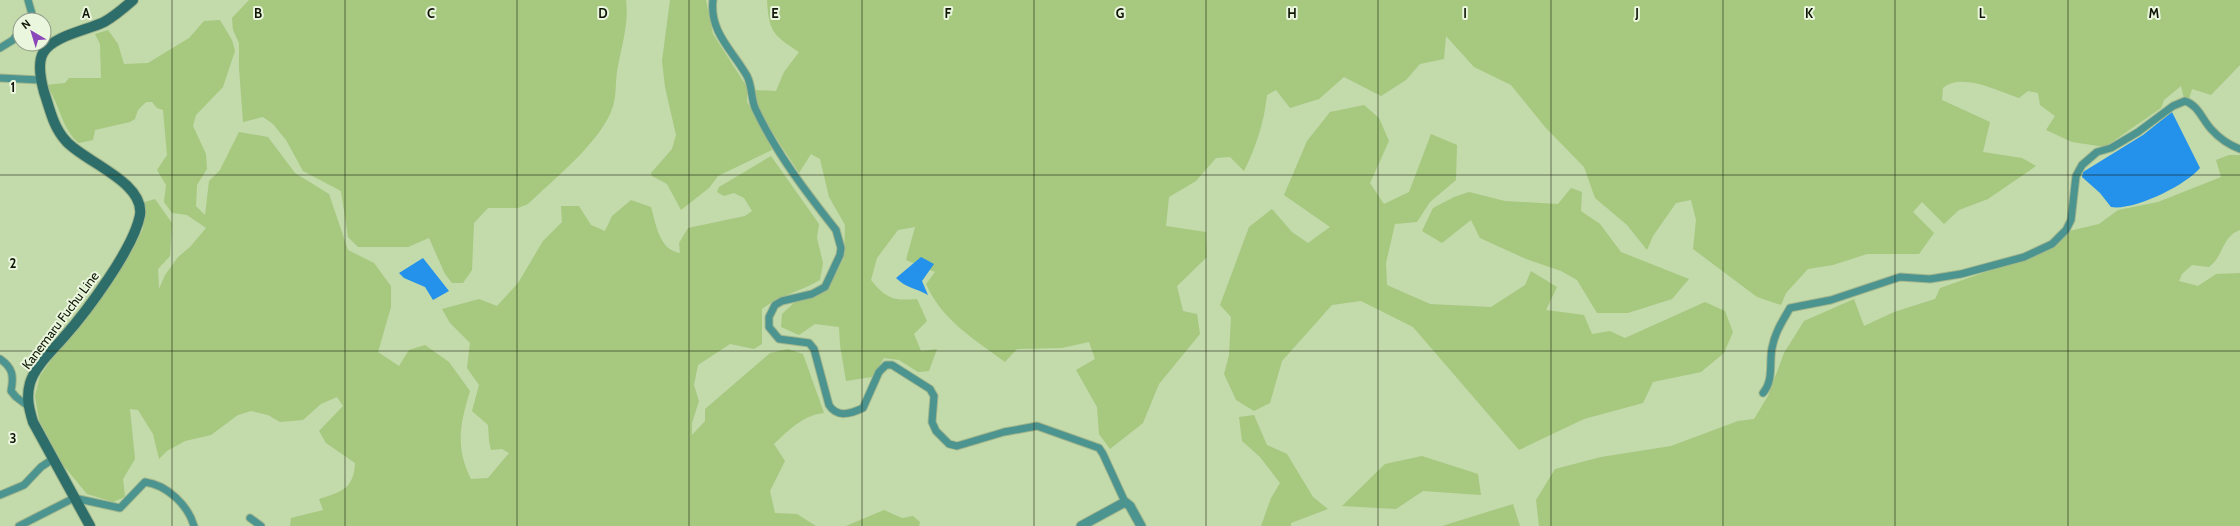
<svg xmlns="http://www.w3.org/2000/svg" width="2240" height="526" font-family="Cabin,sans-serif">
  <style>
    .green { fill: #a6c87f }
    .water { fill: #2491ea }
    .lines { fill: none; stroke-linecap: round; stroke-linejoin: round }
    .minor-casing { stroke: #a3b78d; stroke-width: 9 }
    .tertiary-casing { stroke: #a3b78d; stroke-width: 11 }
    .secondary-casing { stroke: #a3b78d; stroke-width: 12 }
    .minor { stroke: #4c948f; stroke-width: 7 }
    .tertiary { stroke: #4c948f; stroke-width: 9 }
    .secondary { stroke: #2d6e6a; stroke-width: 10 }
    .grid { fill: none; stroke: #0f1606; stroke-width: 1; stroke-opacity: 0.55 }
    .labels { text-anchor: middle; stroke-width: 4; stroke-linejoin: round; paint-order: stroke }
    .street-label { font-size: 13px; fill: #0f1606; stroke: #eaf6de }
    .grid-label { font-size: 13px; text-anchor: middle; font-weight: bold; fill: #0f1606; stroke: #eaf6de; stroke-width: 4; stroke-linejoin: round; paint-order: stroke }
  </style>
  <rect width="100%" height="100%" fill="#c3daab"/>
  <!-- green -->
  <g class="green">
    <path d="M249 0H626C629 23 622 44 618 66 615 79 617 93 613 106 603 140 554 179 528 204L518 208H488L474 223 472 270 463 283H452L445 274 429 238 408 247H358L348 237 341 191 303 171 286 140 273 124 263 117 243 122 239 68V43L233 30 232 18Z"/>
    <polygon points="670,0 706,0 713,34 747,87 747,102 762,126 772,150 718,176 709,188 681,210 667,184 652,176 651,173 672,149 676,135 665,87 662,61"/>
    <path d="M767 0H2240V65L2211 95 2192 89 2189 99 2184 98 2181 86 2164 100 2161 108 2105 147 2072 142 2046 130 2055 116 2040 105 2038 93 2028 91 2019 98C1998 91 1961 72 1943 88L1942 100 1990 122 1983 152 2022 158 2036 166 1988 199 1959 210 1944 224 1922 202 1913 212 1934 233 1919 254H1867L1833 265 1808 269 1786 293 1781 305 1757 297 1693 249 1696 220 1691 200 1676 203 1653 236 1647 250 1627 225 1595 198 1584 167 1545 127 1511 85 1474 67 1446 36 1444 59 1420 64 1406 80 1381 96 1344 77 1319 99 1290 108 1276 90 1267 95C1264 123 1256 147 1244 171L1230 157 1216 158 1196 181 1169 197 1166 226 1206 232 1207 257 1177 286 1183 311 1197 314 1200 334 1159 384 1143 423 1110 449 1099 434 1097 407 1076 370 1095 359 1089 342 1062 348 1017 349 1005 362C974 339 942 320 926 284L935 272 906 260 915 227 898 230 877 258 871 280C886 299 894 301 917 299L927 321 914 334 921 351 937 349 929 371 918 372 899 360 884 358 872 377 846 381 840 345 839 327 815 324 799 335 781 327 782 314 796 301 816 296 829 286 844 258 845 225 829 197 820 159 811 154 799 173C785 150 757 115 754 90L776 91 784 72 799 52C773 35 769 32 767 0Z"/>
    <path d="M220 20 232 40 235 51 223 87 196 115 193 126 206 154 207 169 197 185 196 206 205 215 209 181 220 170 239 132 268 137 295 173 329 194 348 250 374 263 391 286V307L378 352 399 366 409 350 425 345 449 362 470 391C460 424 455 447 471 479L488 478 509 453 502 449 491 450 489 441 488 425 472 411 479 385 467 368 470 343 450 323 442 309 479 299 497 306 518 283 543 241 562 222 561 206H579L591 225 605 231 612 216 631 200 651 207C656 224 659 250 680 253L679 243 688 228 745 216 752 211 744 198 734 193 724 196 717 192 719 187 771 156 819 224 817 238 823 263 820 280C800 292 781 294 762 309V344L754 349 730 344 698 365 694 385 699 401 692 423V435L705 421V409L770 353 788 349 803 354 824 413C803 415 789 430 774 444L785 461 770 491 775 513 797 514 816 526H290L291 518 323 510 319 499C341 492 354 489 355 463L326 443 319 431 343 406 337 397 321 404 303 420 280 422 268 415 251 411 238 415 211 435 185 441 167 451 159 459 153 434 138 410 130 409 135 459 123 479 125 497 113 502 87 494 63 465 39 420 35 396 40 376 54 356 95 306 133 249 143 229 145 202 155 199 172 223 170 256 158 269 159 289 165 275 178 257 190 247 206 228 187 215 172 213 164 202 166 185 157 170 167 155 163 110 157 108 152 102H146L138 110 135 119 130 122 95 130 93 140 79 143C61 129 60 103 46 85L65 83 69 78H101L100 44 95 34 108 30 118 44 124 64 148 63 189 38 204 21Z"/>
    <polygon points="1364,105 1379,118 1389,141 1370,183 1384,204 1409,192 1431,134 1457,145 1456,180 1430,202 1417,222 1395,224 1386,263 1387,285 1430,304 1491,307 1525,285 1531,271 1557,287 1546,310 1584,315 1592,334 1610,331 1625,338 1705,302 1725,311 1733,332 1724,353 1701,372 1653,382 1643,403 1584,419 1519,450 1413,327 1361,301 1332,305 1282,361 1270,403 1254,411 1236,400 1224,374 1229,355 1231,317 1220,305 1249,227 1272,209 1292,232 1308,243 1330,227 1284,195 1307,141 1330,112"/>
    <path d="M2229 155H2240V230C2222 236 2224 256 2209 267L2192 265 2182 274 2179 281 2198 286 2216 274 2240 273V526H1539L1536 500 1555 469 1601 457 1671 446 1738 421 1754 419 1768 396 1784 353 1804 321 1854 299 1864 326 1894 312 1935 299 1940 288 2053 248 2069 231 2099 224 2118 210 2158 202 2221 177 2216 160Z"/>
    <polygon points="1571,188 1582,192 1581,211 1600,224 1621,252 1689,279 1672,299 1628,313 1597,313 1577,280 1561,271 1526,259 1480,238 1471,220 1442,243 1422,231 1433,208 1454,197 1469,192 1505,201 1558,204"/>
    <polygon points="1254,415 1267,445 1287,454 1313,497 1328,509 1291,523 1291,526 1261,526 1271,498 1280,483 1260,457 1242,441 1239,417"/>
    <polygon points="1422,456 1478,474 1481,495 1423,491 1396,509 1342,506 1385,464"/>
    <polygon points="1513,504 1520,526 1442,526"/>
    <polygon points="884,510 902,518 913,516 920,522 919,526 846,526"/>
  </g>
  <!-- water -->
  <g class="water">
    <path d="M2172 112 2200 168C2186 185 2134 211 2111 207L2100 193 2082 177 2083 172 2143 135Z"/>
    <path d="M921 257 934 264 922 281 928 295C916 288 906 288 896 278Z"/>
    <polygon points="423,258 449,291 433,300 425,287 404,278 399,273"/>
  </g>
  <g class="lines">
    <!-- minor casing -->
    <g class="minor-casing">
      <g id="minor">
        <polyline points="28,0 32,14 29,20"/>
        <path d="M713 0C709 32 733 51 747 76 752 85 751 98 755 108 776 153 806 192 836 230L841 248 840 255 825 287 812 294 782 301 775 305 769 317V327L779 339 809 343 814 349 829 405C837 418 850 414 863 408L879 372 886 365H892L930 389 934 396 932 422 936 431 949 444 957 446 1004 432 1037 426 1099 448 1103 454 1125 502"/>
        <polyline points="0,48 13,40 20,31"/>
        <polyline points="0,78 40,80"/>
        <path d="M0 359C13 368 14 376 11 391L16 397 28 406"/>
        <path d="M1763 393C1774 380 1769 363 1772 348 1775 332 1782 322 1790 308L1831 300 1900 277 1930 279 1961 274 2024 257 2052 244 2066 230 2071 220 2076 176 2082 165 2097 152 2111 148 2138 132 2173 106 2185 101C2198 105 2202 119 2211 129 2219 138 2229 145 2240 149"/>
        <polyline points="0,495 24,485 41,467 53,459"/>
        <polyline points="250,518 261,526"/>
        <path d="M19 526 74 498 120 508 145 482C167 485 188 505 194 526"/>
      </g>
    </g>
    <!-- tertiary casing -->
    <g class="tertiary-casing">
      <polyline id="tertiary" points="1081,526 1125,502 1130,506 1141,526"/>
    </g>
    <!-- secondary casing -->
    <g class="secondary-casing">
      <path id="secondary" d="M90 526 33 422C29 409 26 397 30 383 35 366 52 351 64 337 87 311 134 248 140 215 145 182 83 161 66 141 53 127 50 109 44 92 41 81 37 64 43 53 52 36 88 30 104 22 115 16 124 8 133 0"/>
    </g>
    <!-- minor -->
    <use href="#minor" class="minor"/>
    <!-- tertiary -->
    <use href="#tertiary" class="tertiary"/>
    <!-- secondary -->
    <use href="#secondary" class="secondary"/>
  </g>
  <!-- grid -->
  <path class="grid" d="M172 0V526M345 0V526M517 0V526M689 0V526M862 0V526M1034 0V526M1206 0V526M1378 0V526M1551 0V526M1723 0V526M1895 0V526M2068 0V526M0 175H2240M0 351H2240"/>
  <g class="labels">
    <!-- street labels -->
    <g class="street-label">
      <text transform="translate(60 320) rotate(-53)" y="5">Kanemaru Fuchu Line</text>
    </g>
  </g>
  <g class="grid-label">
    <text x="86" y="18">A</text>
    <text x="258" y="18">B</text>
    <text x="431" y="18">C</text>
    <text x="603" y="18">D</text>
    <text x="775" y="18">E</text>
    <text x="948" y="18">F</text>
    <text x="1120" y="18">G</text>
    <text x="1292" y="18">H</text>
    <text x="1465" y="18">I</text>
    <text x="1637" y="18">J</text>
    <text x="1809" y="18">K</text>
    <text x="1982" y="18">L</text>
    <text x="2154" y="18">M</text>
    <text x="13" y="92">1</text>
    <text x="13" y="268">2</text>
    <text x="13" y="443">3</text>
  </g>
  <!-- north arrow -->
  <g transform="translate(32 32) rotate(322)"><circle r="19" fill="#eaf6de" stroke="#929c88"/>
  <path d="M0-3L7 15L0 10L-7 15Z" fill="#8b46ba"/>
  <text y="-6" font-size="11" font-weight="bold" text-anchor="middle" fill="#0f1606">N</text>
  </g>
</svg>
